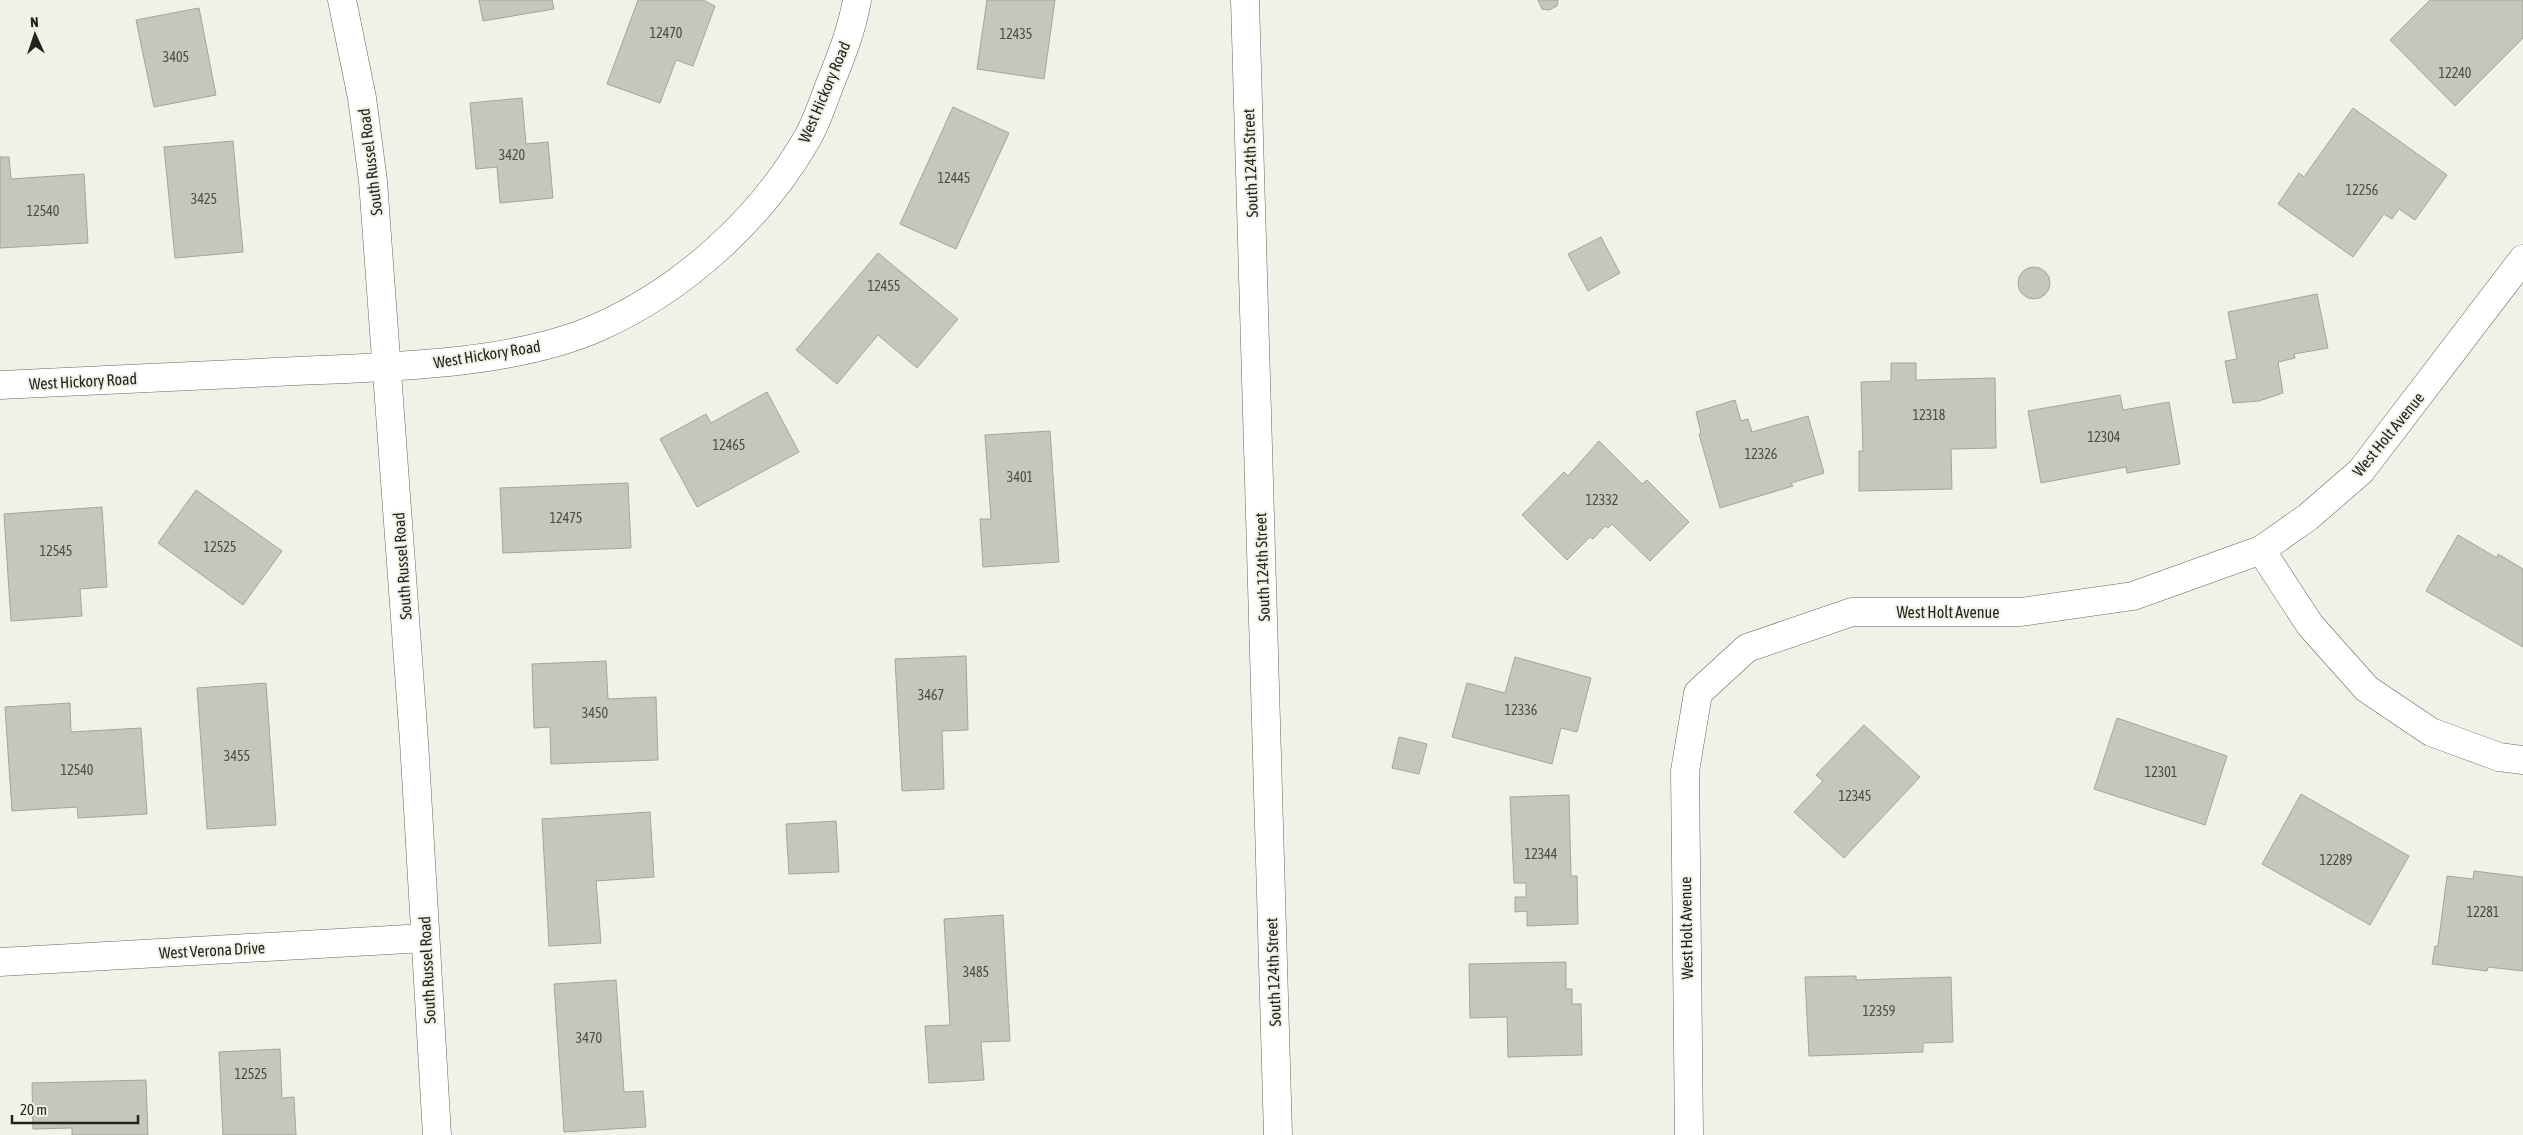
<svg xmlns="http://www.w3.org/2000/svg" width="2523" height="1135" font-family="'Asap Condensed',sans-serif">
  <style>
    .building { fill: #c4c8bc; stroke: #a2a69a }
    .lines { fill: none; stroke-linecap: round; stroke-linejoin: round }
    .minor-casing { stroke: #64685d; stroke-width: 29 }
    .minor { stroke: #fff; stroke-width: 28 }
    .labels { text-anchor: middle; stroke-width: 4; stroke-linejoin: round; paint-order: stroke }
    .number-label { font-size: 14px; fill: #4a4d46 }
    .street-label { font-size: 16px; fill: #22241f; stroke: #eff3e7 }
  </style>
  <rect width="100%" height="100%" fill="#eff3e7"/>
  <!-- building -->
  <g class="building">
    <polygon points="479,0 552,0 554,9 483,21"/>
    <polygon points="638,0 703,0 715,6 693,66 676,60 660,103 607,84"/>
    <polygon points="987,0 1055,0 1044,79 977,69"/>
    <polygon points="1538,0 1558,0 1557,6 1549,10 1542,9"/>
    <polygon points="2430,0 2523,0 2523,38 2455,106 2390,40"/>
    <polygon points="199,8 216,95 154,107 136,20"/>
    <polygon points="522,98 526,144 548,142 553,198 500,203 497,167 476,169 470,103"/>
    <polygon points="953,107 1009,133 956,249 900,224"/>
    <polygon points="2353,108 2447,175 2415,220 2399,209 2392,219 2384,214 2353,257 2278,204 2299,173 2304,177"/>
    <polygon points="233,141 243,252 175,258 164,147"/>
    <polygon points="0,157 9,157 11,179 84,174 88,243 0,248"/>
    <polygon points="1601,237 1620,273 1588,291 1568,254"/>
    <polygon points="878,253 958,319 917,368 878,335 837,384 796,350"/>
    <circle cx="2034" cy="283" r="16"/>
    <polygon points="2317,294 2328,348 2294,354 2295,358 2278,362 2283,393 2259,401 2233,403 2225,361 2237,359 2228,312"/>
    <polygon points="1891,363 1916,363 1916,380 1995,378 1996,448 1951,449 1952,489 1859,491 1859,451 1863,451 1861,382 1891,381"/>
    <polygon points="767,392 799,452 697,507 660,439 706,414 711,423"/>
    <polygon points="2120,395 2123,410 2169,402 2180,464 2127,473 2126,467 2041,483 2028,411"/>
    <polygon points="1735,400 1741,421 1748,419 1752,432 1808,416 1824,473 1791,483 1793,486 1720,508 1699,434 1701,433 1696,412"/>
    <polygon points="1050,431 1059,562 983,567 980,519 991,519 985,435"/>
    <polygon points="1599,441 1642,484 1647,480 1689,522 1650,561 1612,524 1608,528 1605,526 1593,539 1590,537 1567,560 1522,515 1564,472 1568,476"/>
    <polygon points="628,483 631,548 503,553 500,488"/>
    <polygon points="196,490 282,551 243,605 158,543"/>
    <polygon points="102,507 107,587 80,589 82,616 11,621 4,514"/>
    <polygon points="2458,535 2497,558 2498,554 2523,569 2523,647 2426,591"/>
    <polygon points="966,656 968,730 942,731 944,789 902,791 895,659"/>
    <polygon points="1515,657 1591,678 1577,732 1561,728 1552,764 1452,737 1467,683 1505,693"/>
    <polygon points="606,661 608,699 656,697 658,760 551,764 550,727 534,728 532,664"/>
    <polygon points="266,683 276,825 207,829 197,688"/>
    <polygon points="70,703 71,732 141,728 147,814 78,818 77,807 12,811 5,707"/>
    <polygon points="2117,718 2227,756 2205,825 2094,789"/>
    <polygon points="1864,725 1920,777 1844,858 1794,812 1823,781 1816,775"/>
    <polygon points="1399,737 1427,744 1419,774 1392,768"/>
    <polygon points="2301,794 2409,856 2370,925 2262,864"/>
    <polygon points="1569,795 1571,876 1577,876 1578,924 1527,926 1527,911 1515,912 1515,897 1526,897 1526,883 1514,883 1510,797"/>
    <polygon points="650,812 654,877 596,881 601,943 549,946 542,819"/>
    <polygon points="836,821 839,872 789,874 786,824"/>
    <polygon points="2474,871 2523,877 2523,971 2488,967 2487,971 2432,964 2435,946 2438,946 2447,876 2473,879"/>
    <polygon points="1003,915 1010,1041 981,1042 984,1080 929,1083 925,1026 950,1025 944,919"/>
    <polygon points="1566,962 1566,989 1572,989 1572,1004 1581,1004 1582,1055 1508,1057 1507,1017 1470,1018 1469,964"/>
    <polygon points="1856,976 1856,980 1951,977 1953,1042 1923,1043 1923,1052 1809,1056 1805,977"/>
    <polygon points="616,980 624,1092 643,1091 646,1127 564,1132 554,984"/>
    <polygon points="280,1049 282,1098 294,1097 296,1135 223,1135 219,1052"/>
    <polygon points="146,1080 148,1135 72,1135 72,1128 33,1129 32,1083"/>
  </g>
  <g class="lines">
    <!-- minor casing -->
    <g class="minor-casing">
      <g id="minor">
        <polyline points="342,0 362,98 373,181 414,741 437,1135"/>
        <polyline points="1245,0 1278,1135"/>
        <path d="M0 385C99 380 198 376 297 371 389 367 514 365 599 327 684 289 762 218 808 137 817 121 823 102 830 84 841 57 852 29 857 0"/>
        <polyline points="2261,550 2310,625 2367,689 2431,732 2499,757 2523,760"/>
        <polyline points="0,962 425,938"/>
        <polyline points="1689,1135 1685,771 1698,693 1747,648 1852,612 2021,612 2133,596 2261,550 2308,517 2361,471 2523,259"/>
      </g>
    </g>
    <!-- minor -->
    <use href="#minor" class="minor"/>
  </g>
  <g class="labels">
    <!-- number labels -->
    <g class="number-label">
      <text x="666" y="38">12470</text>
      <text x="1016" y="39">12435</text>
      <text x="176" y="62">3405</text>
      <text x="2455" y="78">12240</text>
      <text x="512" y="160">3420</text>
      <text x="954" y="183">12445</text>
      <text x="2362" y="195">12256</text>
      <text x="204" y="204">3425</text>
      <text x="43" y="216">12540</text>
      <text x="884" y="291">12455</text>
      <text x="1929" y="420">12318</text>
      <text x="2104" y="442">12304</text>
      <text x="729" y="450">12465</text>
      <text x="1761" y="459">12326</text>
      <text x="1020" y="482">3401</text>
      <text x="1602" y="505">12332</text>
      <text x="566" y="523">12475</text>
      <text x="220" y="552">12525</text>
      <text x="56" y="556">12545</text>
      <text x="931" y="700">3467</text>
      <text x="1521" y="715">12336</text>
      <text x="595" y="718">3450</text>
      <text x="237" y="761">3455</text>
      <text x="77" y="775">12540</text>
      <text x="2161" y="777">12301</text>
      <text x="1855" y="801">12345</text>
      <text x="1541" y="859">12344</text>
      <text x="2336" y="865">12289</text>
      <text x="2483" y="917">12281</text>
      <text x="976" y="977">3485</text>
      <text x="1879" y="1016">12359</text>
      <text x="589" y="1043">3470</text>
      <text x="251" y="1079">12525</text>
    </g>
    <!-- street labels -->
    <g class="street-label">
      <text transform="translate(824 92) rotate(-67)" y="6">West Hickory Road</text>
      <text transform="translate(370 162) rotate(-97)" y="6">South Russel Road</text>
      <text transform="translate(1250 163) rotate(-92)" y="6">South 124th Street</text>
      <text transform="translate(487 354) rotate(-9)" y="6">West Hickory Road</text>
      <text transform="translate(83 381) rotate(-3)" y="6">West Hickory Road</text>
      <text transform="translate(2388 434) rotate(-51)" y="6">West Holt Avenue</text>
      <text transform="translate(402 566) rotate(-94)" y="6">South Russel Road</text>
      <text transform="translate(1262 567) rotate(-92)" y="6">South 124th Street</text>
      <text x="1948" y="618">West Holt Avenue</text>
      <text transform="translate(1686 928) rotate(-91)" y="6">West Holt Avenue</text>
      <text transform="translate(212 950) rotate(-3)" y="6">West Verona Drive</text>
      <text transform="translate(427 970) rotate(-93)" y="6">South Russel Road</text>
      <text transform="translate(1273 972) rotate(-92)" y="6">South 124th Street</text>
    </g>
  </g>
  <!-- north arrow -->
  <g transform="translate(35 35) rotate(357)" stroke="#eff3e7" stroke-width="4" paint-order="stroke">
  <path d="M0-4L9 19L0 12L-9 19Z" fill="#22241f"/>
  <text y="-8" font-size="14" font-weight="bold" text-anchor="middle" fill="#22241f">N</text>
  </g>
  <!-- scale -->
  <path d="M12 1115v8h126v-8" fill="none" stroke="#22241f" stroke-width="2.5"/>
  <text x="20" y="1115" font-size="15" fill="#22241f" stroke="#eff3e7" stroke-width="4" paint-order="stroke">20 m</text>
</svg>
